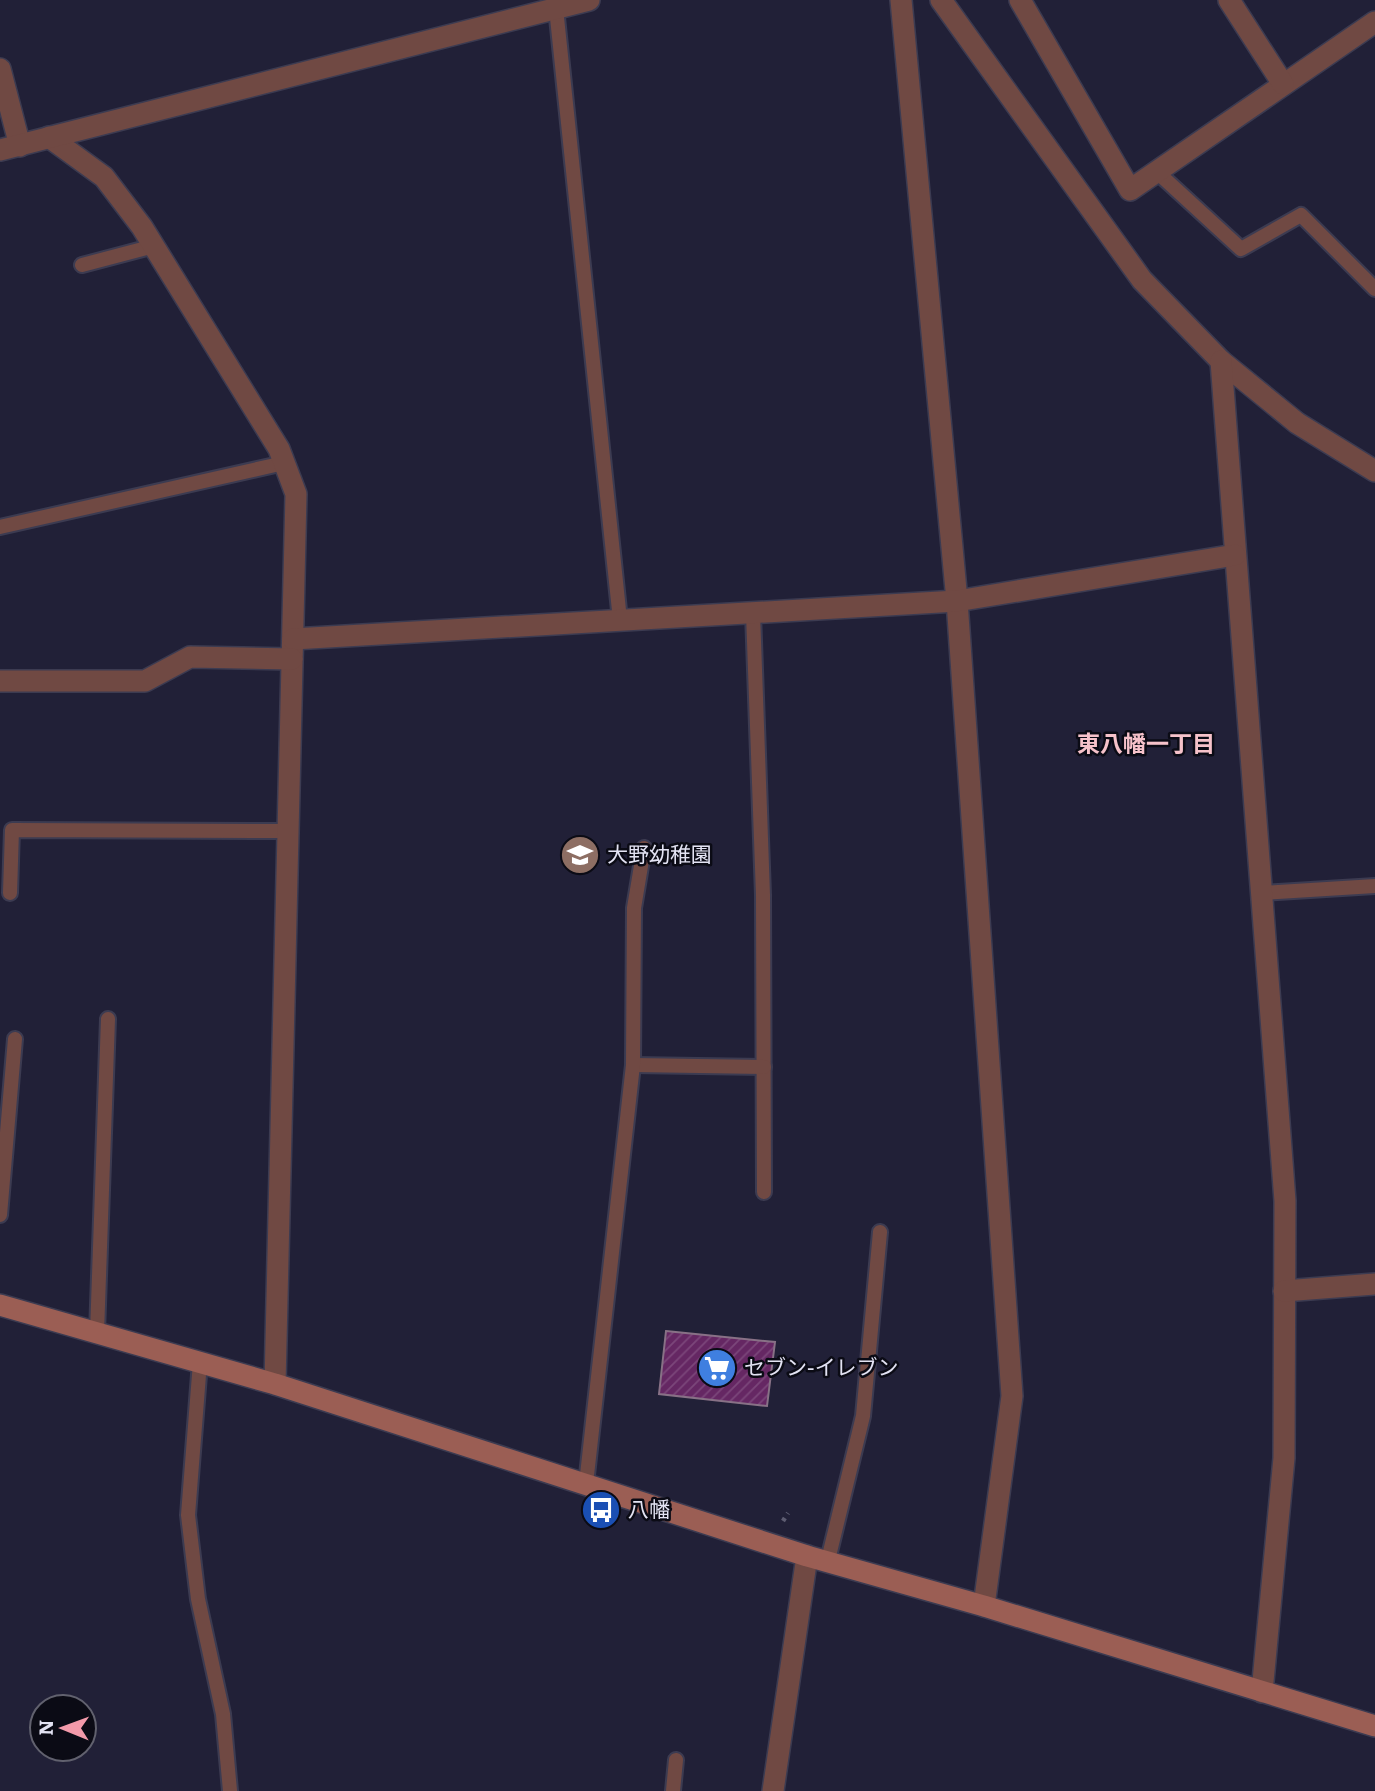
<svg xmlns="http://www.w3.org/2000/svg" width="1375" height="1791" font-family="Literata,'Noto Sans JP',serif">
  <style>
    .building { fill: url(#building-hatch); stroke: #887186; stroke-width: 2 }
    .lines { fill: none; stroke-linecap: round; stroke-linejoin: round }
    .lane-casing { stroke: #3c3b51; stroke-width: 18 }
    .street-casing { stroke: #3c3b51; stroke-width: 24 }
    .secondary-casing { stroke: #3c3b51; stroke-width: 24 }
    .path { stroke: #5d5c71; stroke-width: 4.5; stroke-dasharray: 3.5 5; stroke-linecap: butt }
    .lane { stroke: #704943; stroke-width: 14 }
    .street { stroke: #704943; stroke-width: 21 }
    .secondary { stroke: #9b5e54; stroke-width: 21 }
    .labels { text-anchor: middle; stroke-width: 5; stroke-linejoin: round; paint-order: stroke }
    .poi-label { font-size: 21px; fill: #e3e3f3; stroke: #0b0b15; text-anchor: start }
    .neighbourhood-label { font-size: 23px; font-weight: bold; fill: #f6c2ca; stroke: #0b0b15 }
  </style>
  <defs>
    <pattern id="building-hatch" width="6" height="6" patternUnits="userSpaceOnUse" patternTransform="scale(1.75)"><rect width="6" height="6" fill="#652763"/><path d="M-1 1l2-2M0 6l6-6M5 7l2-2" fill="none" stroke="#7b467a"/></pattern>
  </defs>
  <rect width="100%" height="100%" fill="#212037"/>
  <!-- building -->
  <polygon class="building" points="666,1331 775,1342 767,1406 659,1394"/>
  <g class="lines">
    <!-- lane casing -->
    <g class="lane-casing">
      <g id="lane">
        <polyline points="556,8 620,620"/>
        <polyline points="1156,171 1241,249 1301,215 1375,289"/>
        <polyline points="82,265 154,246"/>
        <polyline points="0,527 284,463"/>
        <polyline points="753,613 763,895 764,1192"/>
        <polyline points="10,893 12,830 288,831"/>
        <polyline points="1261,893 1375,886"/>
        <polyline points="633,1065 764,1067"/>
        <polyline points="0,1215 15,1039"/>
        <polyline points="97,1333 108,1019"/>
        <polyline points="200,1362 188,1515 198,1599 223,1714 230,1791"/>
        <polyline points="586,1484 633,1065 634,908 644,848"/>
        <polyline points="828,1560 863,1416 880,1232"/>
        <polyline points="673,1791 676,1760"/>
      </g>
    </g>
    <!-- street casing -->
    <g class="street-casing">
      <g id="street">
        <polyline points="901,0 957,601 1012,1396 984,1606"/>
        <polyline points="941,0 1142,280 1221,361 1297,423 1375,471"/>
        <polyline points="1020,0 1130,190 1375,22"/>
        <polyline points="1229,0 1283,84"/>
        <polyline points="0,69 20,146"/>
        <polyline points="49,137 104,177 142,227 279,449 296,494 275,1384"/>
        <polyline points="0,150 589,0"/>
        <polyline points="1221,361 1285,1201 1284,1458 1262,1692"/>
        <polyline points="293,639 957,601 1235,555"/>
        <polyline points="0,681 145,681 190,657 292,659"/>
        <polyline points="1284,1291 1375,1284"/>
        <polyline points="773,1791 807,1556"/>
      </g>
    </g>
    <!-- secondary casing -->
    <g class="secondary-casing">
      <polyline id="secondary" points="0,1305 275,1384 807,1556 984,1606 1375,1726"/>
    </g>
    <!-- path -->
    <polyline class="path" points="783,1521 788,1513"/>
    <!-- lane -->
    <use href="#lane" class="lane"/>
    <!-- street -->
    <use href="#street" class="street"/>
    <!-- secondary -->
    <use href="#secondary" class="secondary"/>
  </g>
  <!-- icons -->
  <defs>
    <g id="school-disc" transform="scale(2.0125)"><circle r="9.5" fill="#8d6e63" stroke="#0b0b15"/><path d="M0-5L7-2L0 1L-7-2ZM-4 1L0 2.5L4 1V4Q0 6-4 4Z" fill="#fff"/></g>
    <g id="supermarket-disc" transform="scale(2.0125)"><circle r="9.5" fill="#3f7fe0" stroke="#0b0b15"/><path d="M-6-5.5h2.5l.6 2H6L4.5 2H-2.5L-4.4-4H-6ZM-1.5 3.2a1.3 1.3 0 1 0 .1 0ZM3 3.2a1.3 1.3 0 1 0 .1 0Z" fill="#fff"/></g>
    <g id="bus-disc" transform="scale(2.0125)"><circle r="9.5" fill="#1a4fb4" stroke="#0b0b15"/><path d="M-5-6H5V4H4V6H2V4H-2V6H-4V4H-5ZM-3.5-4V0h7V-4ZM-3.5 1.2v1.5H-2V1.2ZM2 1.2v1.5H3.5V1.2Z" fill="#fff"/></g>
  </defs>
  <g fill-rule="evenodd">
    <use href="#school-disc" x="580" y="855"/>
    <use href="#supermarket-disc" x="717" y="1368"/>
    <use href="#bus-disc" x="601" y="1510"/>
  </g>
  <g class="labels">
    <!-- poi labels -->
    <g class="poi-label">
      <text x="607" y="862">大野幼稚園</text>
      <text x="744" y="1375">セブン-イレブン</text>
      <text x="628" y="1517">八幡</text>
    </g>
    <!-- neighbourhood labels -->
    <g class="neighbourhood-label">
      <text x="1146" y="752">東八幡一丁目</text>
    </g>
  </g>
  <!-- north arrow -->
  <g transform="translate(63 1728) rotate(271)"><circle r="33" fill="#0b0b15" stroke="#61616e" stroke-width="2"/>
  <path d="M0-5L12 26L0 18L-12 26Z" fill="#f39aaa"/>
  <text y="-10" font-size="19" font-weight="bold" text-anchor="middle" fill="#e3e3f3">N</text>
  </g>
</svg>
